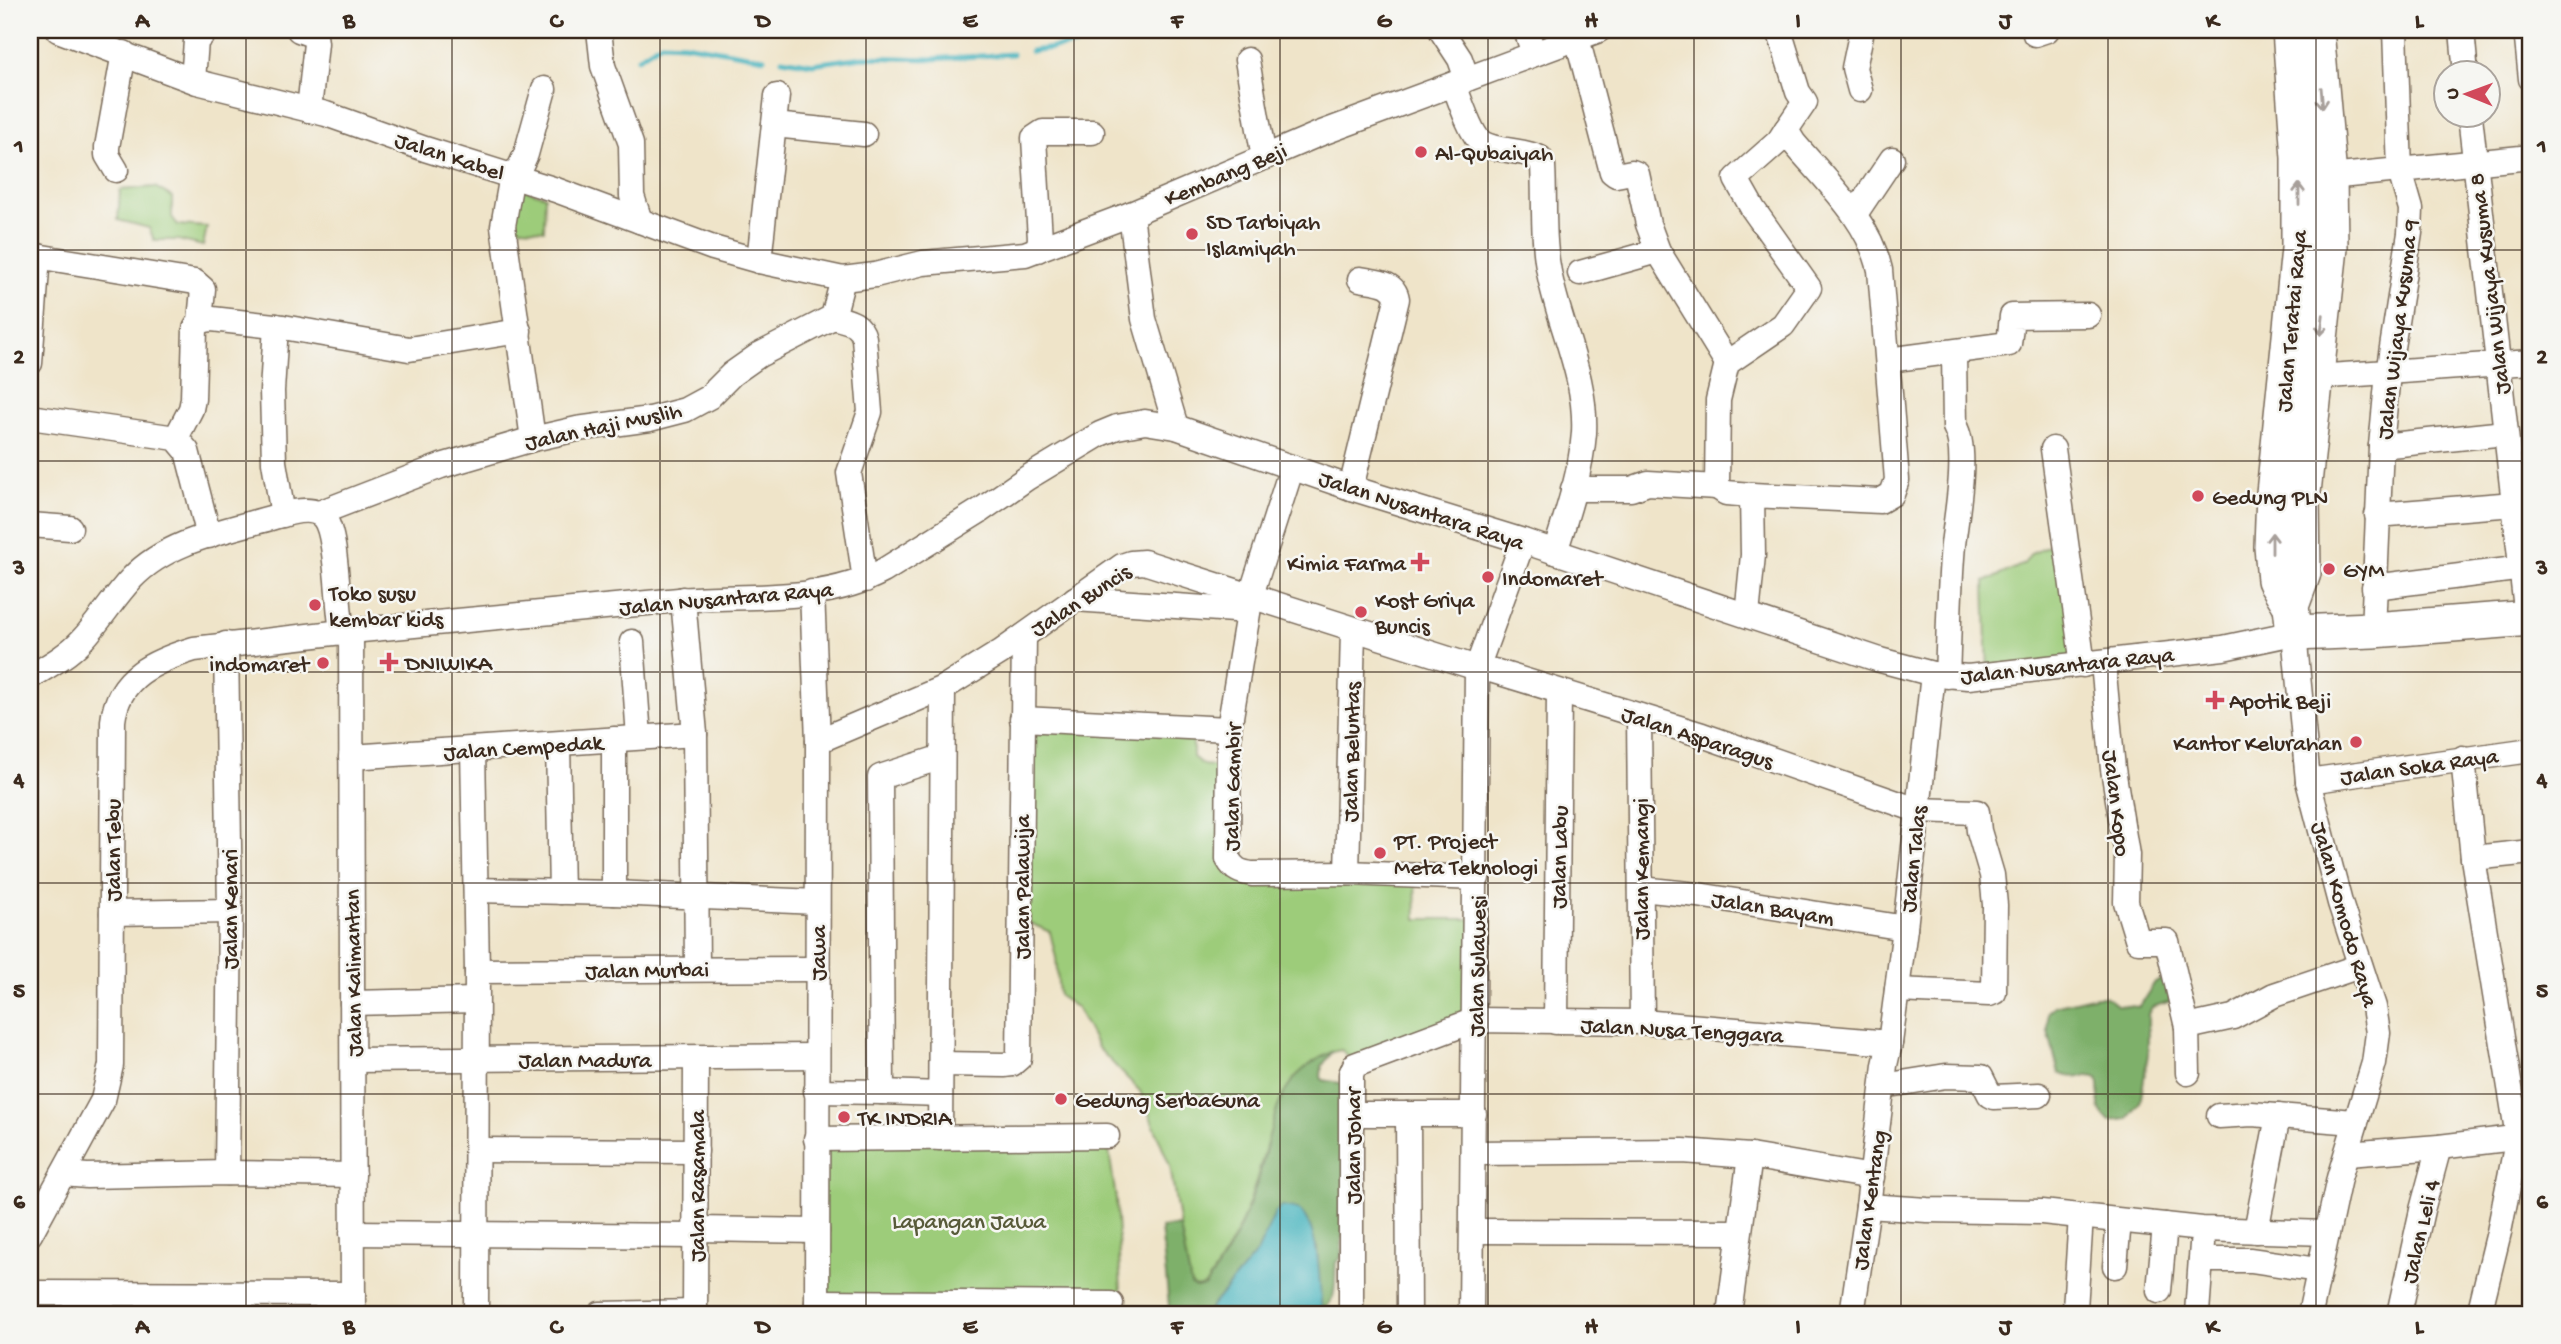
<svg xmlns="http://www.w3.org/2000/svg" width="2561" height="1344" font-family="'Gochi Hand',sans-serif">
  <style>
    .green { fill: #9dcc7a; stroke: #6c7b4c; stroke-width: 2 }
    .forest { fill: #7eb06a; stroke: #5c6d44; stroke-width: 2 }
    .water { fill: #43b2bd; stroke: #3f6e6e; stroke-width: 2 }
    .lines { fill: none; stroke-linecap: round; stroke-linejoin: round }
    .stream { stroke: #43b2bd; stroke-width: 5 }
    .minor-casing { stroke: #7a6b5a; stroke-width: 27 }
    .highway-casing { stroke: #7a6b5a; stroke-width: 38 }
    .minor { stroke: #fff; stroke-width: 24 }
    .highway { stroke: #fff; stroke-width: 35 }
    .oneway { stroke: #a79f9a }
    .grid { fill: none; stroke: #3b2a1e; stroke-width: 2; stroke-opacity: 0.55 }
    .poi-dot { fill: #d1495b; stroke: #f6f6f2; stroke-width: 2.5 }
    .labels { text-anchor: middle; stroke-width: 5; stroke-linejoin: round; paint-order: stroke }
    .poi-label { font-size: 23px; fill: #3b2a1e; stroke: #f6f6f2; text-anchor: start }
    .street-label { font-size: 23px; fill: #3b2a1e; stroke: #f6f6f2 }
    .park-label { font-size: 23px; fill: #585b3a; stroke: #f6f6f2 }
    .neatline { fill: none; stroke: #3b2a1e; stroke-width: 2.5 }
    .grid-label { font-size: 23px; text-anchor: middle; font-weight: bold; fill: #3b2a1e }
  </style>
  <rect width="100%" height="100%" fill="#f6f6f2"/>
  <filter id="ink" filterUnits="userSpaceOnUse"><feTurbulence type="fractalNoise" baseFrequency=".0143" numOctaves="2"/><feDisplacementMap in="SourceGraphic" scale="14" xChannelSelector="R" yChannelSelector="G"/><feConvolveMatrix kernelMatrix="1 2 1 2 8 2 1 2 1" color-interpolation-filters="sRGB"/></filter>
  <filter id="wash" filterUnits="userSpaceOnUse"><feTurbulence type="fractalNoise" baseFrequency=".00686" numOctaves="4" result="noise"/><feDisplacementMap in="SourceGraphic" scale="28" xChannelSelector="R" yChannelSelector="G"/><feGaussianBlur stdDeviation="1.57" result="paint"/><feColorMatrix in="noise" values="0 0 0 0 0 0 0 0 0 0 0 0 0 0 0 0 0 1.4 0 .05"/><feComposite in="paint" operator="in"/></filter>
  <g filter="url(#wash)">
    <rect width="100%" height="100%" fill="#efe4c9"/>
    <!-- green -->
    <g class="green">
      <polygon points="155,187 172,197 172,217 178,225 207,227 203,246 178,240 154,240 149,228 118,220 120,190"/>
      <polygon points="517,187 545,196 544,230 513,227"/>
      <polygon points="2065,538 2083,665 1988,675 1985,582 2024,564 2031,554"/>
      <path d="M1022 719 1193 727V757L1203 765 1230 768 1232 867 1415 876 1416 919H1476L1475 1020 1355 1065 1342 1050C1332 1051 1326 1054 1318 1060 1268 1091 1266 1169 1242 1221 1232 1244 1219 1266 1205 1286L1196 1288 1191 1285 1188 1276 1170 1166 1140 1091 1098 1048 1077 1008 1059 996 1056 958 1050 932 1021 919Z"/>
      <polygon points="1107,1136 1116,1199 1121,1292 1111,1304 817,1302 816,1139"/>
    </g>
    <!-- forest -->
    <g class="forest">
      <path d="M2168 976 2171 1001 2152 1007 2148 1014V1054L2140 1103 2127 1119 2110 1121C2091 1106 2103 1099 2098 1078 2085 1072 2072 1081 2059 1073L2048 1031V1012L2054 1006 2096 996H2105L2117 1005 2139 1007 2155 982Z"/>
      <path d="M1333 1051 1322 1066 1321 1077 1323 1080 1352 1085 1341 1258 1336 1262C1334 1276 1339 1305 1321 1309L1317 1247 1282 1206 1276 1213 1258 1251 1205 1314H1166L1169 1306 1161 1228 1180 1226 1191 1285 1196 1288 1205 1286C1227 1256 1244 1222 1256 1186 1269 1148 1271 1094 1305 1068 1313 1061 1324 1056 1333 1051Z"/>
    </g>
    <!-- water -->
    <path class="water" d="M1282 1206C1289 1207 1297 1207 1302 1213 1321 1234 1319 1287 1322 1314H1205L1258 1251 1275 1213Z"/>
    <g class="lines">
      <!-- stream -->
      <g class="stream">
        <polyline points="1186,31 1192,30"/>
        <polyline points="1100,41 1152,39 1168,36"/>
        <polyline points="1031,51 1088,43"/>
        <polyline points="638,58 661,43 685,44 764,58"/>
        <polyline points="782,59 812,64 863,57 931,59 1012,54"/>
      </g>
    </g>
  </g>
  <g filter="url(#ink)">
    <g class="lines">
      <!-- minor casing -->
      <g class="minor-casing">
        <g id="minor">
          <polyline points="58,30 197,82 326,114 425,149 556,190 713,248 759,261 843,279 875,275 923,263 1025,254 1131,214 1319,134 1599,30"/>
          <polyline points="299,30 315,36 316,43 309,110"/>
          <polyline points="599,30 603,66 631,144 632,196 640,221"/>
          <polyline points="1441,30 1460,59 1467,79"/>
          <polyline points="1526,30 1534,54"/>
          <polyline points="2034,30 2035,34 2047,30"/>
          <polyline points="2462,30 2466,74"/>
          <polyline points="2526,30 2531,79"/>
          <polyline points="1577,38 1612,172 1616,175 1632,172 1637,174 1648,224 1658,251 1727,363"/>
          <polyline points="1247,60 1264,158"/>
          <polyline points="193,80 196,41 207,30"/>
          <path d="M1454 84C1459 98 1471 135 1482 143 1497 152 1523 149 1540 158L1543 166C1545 200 1542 239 1549 272 1559 326 1587 376 1584 433 1581 472 1567 514 1555 552"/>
          <polyline points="1860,90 1854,68 1862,30"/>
          <polyline points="2470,116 2527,618"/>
          <polyline points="774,125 864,134"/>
          <polyline points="116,170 107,155 107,147 124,53"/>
          <polyline points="2329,177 2531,157"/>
          <polyline points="1131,214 1144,319 1176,427"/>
          <polyline points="1855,214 1892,159"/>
          <polyline points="1038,250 1040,239 1034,138 1043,132 1092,132"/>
          <polyline points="30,255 195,282 203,289 200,321 195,329 193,399 191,409 176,438"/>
          <polyline points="759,261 777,96"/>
          <polyline points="1580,273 1658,251"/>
          <path d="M833 317C847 321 860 322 864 338L870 412 849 473 865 580"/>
          <polyline points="200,321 212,319 283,327 409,349 519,331"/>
          <polyline points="276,326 272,391 274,462 283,515"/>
          <polyline points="1888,360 2009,344 2012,316 2088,315"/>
          <polyline points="30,363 38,256"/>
          <polyline points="2315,377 2531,362"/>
          <polyline points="30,417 176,438 187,451 209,536"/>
          <polyline points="533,439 503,226 512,175 520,167 526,154 544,89"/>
          <polyline points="2381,446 2505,433"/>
          <polyline points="2053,449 2083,665"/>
          <path d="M1292 467 1251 595 1229 729 1228 859C1234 870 1240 872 1252 874L1347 873 1477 878"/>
          <path d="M1351 488 1397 299C1394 281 1375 282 1360 279"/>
          <polyline points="1573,489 1631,489 1648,483 1717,487"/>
          <polyline points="1752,495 1726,493 1717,487 1718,400 1727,363 1783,325 1809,288 1753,209 1736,179 1779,141 1786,130"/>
          <polyline points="319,513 441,466 533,439 577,429 650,419 685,410 709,397 732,374 759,355 833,317 843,279"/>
          <polyline points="2377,515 2514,504"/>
          <polyline points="30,525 70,528"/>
          <polyline points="2374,587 2531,567"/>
          <polyline points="812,592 818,741 817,1314"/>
          <polyline points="683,599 695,734 697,968"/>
          <polyline points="1075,599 1248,611"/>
          <path d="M1747 615 1753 555 1752 495 1880 501 1892 494 1897 480 1880 270C1869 220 1826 181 1794 143L1786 130 1805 102 1798 92 1779 30"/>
          <polyline points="2373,630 2381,446 2388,373 2410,233 2411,209 2400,171 2395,30"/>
          <polyline points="632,642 639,737"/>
          <polyline points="226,644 230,911 227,1173"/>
          <polyline points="2103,663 2113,769 2127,855 2126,902 2138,941 2167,941 2187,1027 2233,1017 2274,995 2360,966"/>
          <path d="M1947 676C1949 633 1949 589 1953 545 1956 517 1969 450 1955 427L1954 352"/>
          <path d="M30 677C48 666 67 656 82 640 100 621 114 597 132 578 168 540 226 531 274 517 287 513 314 505 324 518 337 534 337 599 341 623L351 631C461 621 570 610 679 600 747 594 821 604 883 571L981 510 1027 478 1100 434 1117 427 1145 422 1176 427 1351 488 1523 541 1880 660 1933 674 1968 677 2223 648 2294 633 2308 781 2340 903 2374 1007 2378 1033 2374 1063 2339 1178 2310 1314"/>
          <polyline points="1639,716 1642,1022"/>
          <polyline points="1022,719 1229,729"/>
          <polyline points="614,739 614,893"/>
          <polyline points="818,741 943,688 1001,652 1122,566 1131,563 1144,562 1477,668 1494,671 1702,735 1917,810 1977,812 1979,831 1992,875 1995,905 1994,992 1989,994 1897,990"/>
          <polyline points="558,744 561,892"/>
          <polyline points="473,749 477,971 476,1314"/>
          <polyline points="351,757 695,734"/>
          <polyline points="2463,758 2473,858 2518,1137 2499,1232 2479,1314"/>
          <polyline points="2308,781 2531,750"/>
          <polyline points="2473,858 2531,852"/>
          <polyline points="1347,873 1353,630"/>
          <polyline points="1641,889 1698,895 1905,928"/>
          <polyline points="476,890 614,893 817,902"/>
          <polyline points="112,913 230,911"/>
          <polyline points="477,971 817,969"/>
          <polyline points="352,1003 476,1000"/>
          <polyline points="1556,1022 1559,692"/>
          <polyline points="2187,1027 2188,1073"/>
          <polyline points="353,1060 816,1056"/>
          <polyline points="941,1064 1004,1065 1012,1064 1019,1058 1024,636"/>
          <polyline points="1883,1086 1946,1076 1981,1077 1990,1095 1994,1097 2039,1095"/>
          <polyline points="816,1091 882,1092 880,777 942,757"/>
          <polyline points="882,1092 940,1094"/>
          <polyline points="1352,1114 1474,1114"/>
          <polyline points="1408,1114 1409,1314"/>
          <polyline points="2219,1116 2252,1114 2355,1122"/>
          <polyline points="940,1138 943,688"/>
          <polyline points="816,1139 1107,1136"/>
          <polyline points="477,1150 696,1151"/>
          <polyline points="1473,1153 1683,1151 1750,1156 1872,1177"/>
          <polyline points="2347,1154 2439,1147 2531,1136"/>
          <polyline points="63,1174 87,1176 227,1173 353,1175"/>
          <polyline points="1868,1206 1927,1210 2042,1212 2202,1229 2327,1233"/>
          <polyline points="697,1229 817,1231"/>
          <polyline points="1472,1231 1739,1232"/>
          <polyline points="2256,1231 2278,1116"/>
          <polyline points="352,1233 696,1236"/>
          <path d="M30 1234 103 1100 111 1065 113 721C118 676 155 661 194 649L351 631 353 1314"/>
          <polyline points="2201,1260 2251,1260 2318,1270"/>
          <polyline points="2115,1266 2119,1221"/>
          <polyline points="2159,1291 2165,1225"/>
          <polyline points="30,1293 353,1294"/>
          <polyline points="817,1302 1111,1304"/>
          <polyline points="2075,1309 2081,1216"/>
          <polyline points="2197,1313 2202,1244"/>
          <polyline points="600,1314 695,1312"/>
          <polyline points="695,1314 696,1058"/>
          <polyline points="1351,1314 1351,1074 1355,1065 1475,1020 1642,1022 1890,1043"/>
          <polyline points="1471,1314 1477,668 1523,541"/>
          <polyline points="1729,1314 1750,1156"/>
          <polyline points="1852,1314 1868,1206 1885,1065 1890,1043 1905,928 1933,674"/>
          <polyline points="2399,1314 2422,1210 2439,1147"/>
        </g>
      </g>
      <!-- highway casing -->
      <g class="highway-casing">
        <g id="highway">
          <polyline points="2290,30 2299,158 2299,249 2274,493 2272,547 2275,580 2291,606"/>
          <polyline points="2316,30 2329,177 2330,248 2302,501 2303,573 2291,606 2294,633 2373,630 2531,618"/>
        </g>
      </g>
      <!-- minor -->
      <use href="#minor" class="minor"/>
      <!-- highway -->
      <use href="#highway" class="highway"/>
    </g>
    <!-- one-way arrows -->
    <defs><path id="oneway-shaft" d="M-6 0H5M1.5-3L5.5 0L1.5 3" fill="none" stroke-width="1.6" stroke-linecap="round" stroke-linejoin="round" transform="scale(1.75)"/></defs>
    <g class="oneway">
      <use href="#oneway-shaft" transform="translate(2322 98) rotate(85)"/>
      <use href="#oneway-shaft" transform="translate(2299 194) rotate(-90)"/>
      <use href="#oneway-shaft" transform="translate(2322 325) rotate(97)"/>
      <use href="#oneway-shaft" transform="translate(2272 543) rotate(-90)"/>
    </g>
  </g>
  <!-- grid -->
  <path class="grid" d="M246 30V1314M452 30V1314M660 30V1314M866 30V1314M1074 30V1314M1280 30V1314M1488 30V1314M1694 30V1314M1901 30V1314M2108 30V1314M2316 30V1314M30 250H2531M30 461H2531M30 672H2531M30 883H2531M30 1094H2531"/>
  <!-- markers -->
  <g class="poi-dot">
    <circle cx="1421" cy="152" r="7"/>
    <circle cx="1192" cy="234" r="7"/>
    <circle cx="2198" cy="496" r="7"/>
    <path d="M1416.5 551.5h7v7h7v7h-7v7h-7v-7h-7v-7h7z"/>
    <circle cx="2329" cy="569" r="7"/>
    <circle cx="1488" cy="577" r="7"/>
    <circle cx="315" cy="605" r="7"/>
    <circle cx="1361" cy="612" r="7"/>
    <path d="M385.5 651.5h7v7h7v7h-7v7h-7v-7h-7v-7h7z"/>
    <circle cx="323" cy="663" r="7"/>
    <path d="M2211.5 689.5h7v7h7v7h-7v7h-7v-7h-7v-7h7z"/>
    <circle cx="2356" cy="742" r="7"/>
    <circle cx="1380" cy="853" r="7"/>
    <circle cx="1061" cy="1099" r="7"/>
    <circle cx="844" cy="1117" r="7"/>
  </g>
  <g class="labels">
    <!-- poi labels -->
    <g class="poi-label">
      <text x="1435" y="160">Al-Qubaiyah</text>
      <text x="1206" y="229">SD Tarbiyah<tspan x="1206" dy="26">Islamiyah</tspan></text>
      <text x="2212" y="504">Gedung PLN</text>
      <text x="1406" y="570" text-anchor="end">Kimia Farma</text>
      <text x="2343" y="577">GYM</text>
      <text x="1502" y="585">Indomaret</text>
      <text x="329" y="600">Toko susu<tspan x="329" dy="26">kembar kids</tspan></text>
      <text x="1375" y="607">Kost Griya<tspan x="1375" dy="26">Buncis</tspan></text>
      <text x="405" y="670">DNIWIKA</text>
      <text x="309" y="671" text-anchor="end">indomaret</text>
      <text x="2229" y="708">Apotik Beji</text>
      <text x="2342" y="750" text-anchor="end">Kantor Kelurahan</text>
      <text x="1394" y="848">PT. Project<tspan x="1394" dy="26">Meta Teknologi</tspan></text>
      <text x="1075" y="1107">Gedung SerbaGuna</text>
      <text x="858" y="1125">TK INDRIA</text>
    </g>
    <!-- street labels -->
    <g class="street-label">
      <text transform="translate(450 155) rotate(18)" y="8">Jalan Kabel</text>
      <text transform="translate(1225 173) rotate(-23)" y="8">Kembang Beji</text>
      <text transform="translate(2488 284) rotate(-97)" y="8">Jalan Wijaya Kusuma 8</text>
      <text transform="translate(2290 321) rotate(-85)" y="8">Jalan Teratai Raya</text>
      <text transform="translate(2396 329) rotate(-83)" y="8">Jalan Wijaya Kusuma 9</text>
      <text transform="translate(603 425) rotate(-12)" y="8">Jalan Haji Muslih</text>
      <text transform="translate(1422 509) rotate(18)" y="8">Jalan Nusantara Raya</text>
      <text transform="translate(726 597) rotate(-5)" y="8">Jalan Nusantara Raya</text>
      <text transform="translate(1080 599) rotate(-33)" y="8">Jalan Buncis</text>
      <text transform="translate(2067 664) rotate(-6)" y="8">Jalan Nusantara Raya</text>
      <text transform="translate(1698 736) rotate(18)" y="8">Jalan Asparagus</text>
      <text transform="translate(523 746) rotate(-4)" y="8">Jalan Cempedak</text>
      <text transform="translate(1350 752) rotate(-89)" y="8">Jalan Beluntas</text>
      <text transform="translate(2419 765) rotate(-8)" y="8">Jalan Soka Raya</text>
      <text transform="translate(1231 787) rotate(-89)" y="8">Jalan Gambir</text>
      <text transform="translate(2118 803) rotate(83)" y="8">Jalan Kopo</text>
      <text transform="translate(112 850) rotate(-90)" y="8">Jalan Tebu</text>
      <text transform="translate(1558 857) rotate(-89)" y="8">Jalan Labu</text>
      <text transform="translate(1912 859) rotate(-84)" y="8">Jalan Talas</text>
      <text transform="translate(1640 869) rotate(-90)" y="8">Jalan Kemangi</text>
      <text transform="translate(1021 887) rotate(-90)" y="8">Jalan Palawija</text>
      <text transform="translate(1773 907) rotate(9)" y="8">Jalan Bayam</text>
      <text transform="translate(229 909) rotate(-90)" y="8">Jalan Kenari</text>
      <text transform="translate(2346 914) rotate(74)" y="8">Jalan Komodo Raya</text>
      <text transform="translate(817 953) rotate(-90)" y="8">Jawa</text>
      <text transform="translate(1476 966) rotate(-89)" y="8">Jalan Sulawesi</text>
      <text transform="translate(647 969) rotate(-1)" y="8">Jalan Murbai</text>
      <text transform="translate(352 973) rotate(-91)" y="8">Jalan Kalimantan</text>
      <text transform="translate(1682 1029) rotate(3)" y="8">Jalan Nusa Tenggara</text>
      <text x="585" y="1067">Jalan Madura</text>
      <text transform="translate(1352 1146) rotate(-90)" y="8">Jalan Johar</text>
      <text transform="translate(696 1186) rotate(-90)" y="8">Jalan Rasamala</text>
      <text transform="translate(1868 1200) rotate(-82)" y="8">Jalan Kentang</text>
      <text transform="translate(2419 1231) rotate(-77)" y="8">Jalan Leli 4</text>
    </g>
    <!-- park labels -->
    <g class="park-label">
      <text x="969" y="1228">Lapangan Jawa</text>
    </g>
  </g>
  <!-- margin -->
  <rect width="2561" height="1344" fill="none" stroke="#f6f6f2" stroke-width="77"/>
  <!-- north arrow -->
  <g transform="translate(2467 94) rotate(271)"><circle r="33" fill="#f6f6f2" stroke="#aba49d" stroke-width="2"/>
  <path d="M0-5L12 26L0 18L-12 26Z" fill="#d1495b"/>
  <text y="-10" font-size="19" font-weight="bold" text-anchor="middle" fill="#3b2a1e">U</text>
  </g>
  <rect x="38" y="38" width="2484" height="1268" class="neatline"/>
  <g class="grid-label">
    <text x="142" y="27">A</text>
    <text x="349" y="27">B</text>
    <text x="556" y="27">C</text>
    <text x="763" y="27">D</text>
    <text x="970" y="27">E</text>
    <text x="1177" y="27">F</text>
    <text x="1384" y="27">G</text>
    <text x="1591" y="27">H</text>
    <text x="1798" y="27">I</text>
    <text x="2005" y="27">J</text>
    <text x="2212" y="27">K</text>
    <text x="2419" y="27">L</text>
    <text x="19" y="152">1</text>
    <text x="2542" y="152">1</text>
    <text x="19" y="363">2</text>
    <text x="2542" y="363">2</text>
    <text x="19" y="574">3</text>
    <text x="2542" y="574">3</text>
    <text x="19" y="786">4</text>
    <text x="2542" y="786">4</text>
    <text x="19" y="997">5</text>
    <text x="2542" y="997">5</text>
    <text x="19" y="1208">6</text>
    <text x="2542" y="1208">6</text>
    <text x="142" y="1333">A</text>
    <text x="349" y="1333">B</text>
    <text x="556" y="1333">C</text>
    <text x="763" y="1333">D</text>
    <text x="970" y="1333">E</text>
    <text x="1177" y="1333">F</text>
    <text x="1384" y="1333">G</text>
    <text x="1591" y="1333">H</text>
    <text x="1798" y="1333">I</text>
    <text x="2005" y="1333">J</text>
    <text x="2212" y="1333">K</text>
    <text x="2419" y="1333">L</text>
  </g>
</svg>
